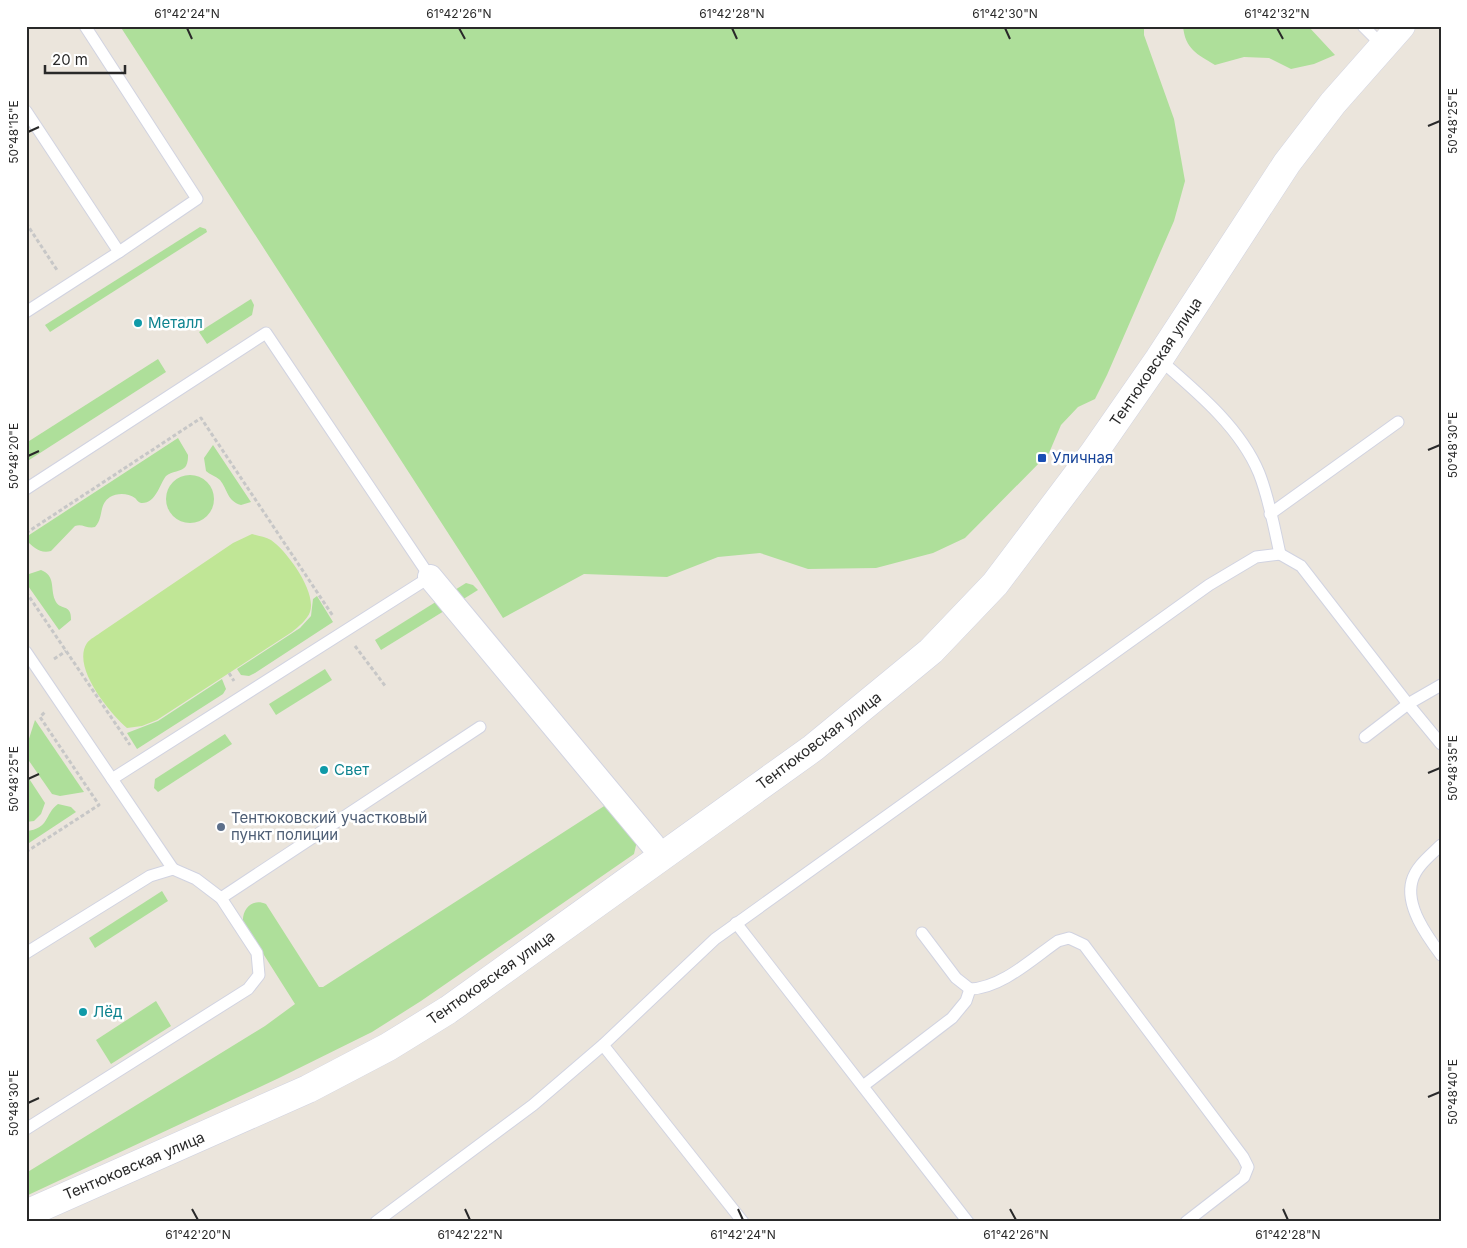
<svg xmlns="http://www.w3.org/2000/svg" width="1467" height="1248" font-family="Inter,sans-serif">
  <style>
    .green { fill: #aedf9a }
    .pitch { fill: #c0e696 }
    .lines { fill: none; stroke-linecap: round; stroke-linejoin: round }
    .lane-casing { stroke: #d1d3e1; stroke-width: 13 }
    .street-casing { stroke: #d1d3e1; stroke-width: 26 }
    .secondary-casing { stroke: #d1d3e1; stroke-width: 29 }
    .path { stroke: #c7c7c7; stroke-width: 3; stroke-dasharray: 4 2.5; stroke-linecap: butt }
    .lane { stroke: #fff; stroke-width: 11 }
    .street { stroke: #fff; stroke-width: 24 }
    .secondary { stroke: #fff; stroke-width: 28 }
    .ticks { fill: none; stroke: #292929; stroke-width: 2 }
    .culture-dot { fill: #0f9aa8; stroke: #fff; stroke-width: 2 }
    .transit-dot { fill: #1a4fb4; stroke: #fff; stroke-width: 2 }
    .service-dot { fill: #5c6f8a; stroke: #fff; stroke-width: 2 }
    .labels { text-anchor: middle; stroke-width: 5; stroke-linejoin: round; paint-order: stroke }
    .culture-label { font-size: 15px; fill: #0d838f; stroke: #fff; text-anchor: start }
    .street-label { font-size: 15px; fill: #292929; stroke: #fff }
    .transit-label { font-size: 15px; fill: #164399; stroke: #fff; text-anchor: start }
    .service-label { font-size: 15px; fill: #4e5e75; stroke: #fff; text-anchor: start }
    .neatline { fill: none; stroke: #292929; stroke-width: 2 }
    .ticks-label { font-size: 12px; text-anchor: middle; fill: #292929 }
  </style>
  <rect width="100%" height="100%" fill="#ebe5dc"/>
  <!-- green -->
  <g class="green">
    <polygon points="120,26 1144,26 1144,35 1174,119 1185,181 1174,221 1107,375 1095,399 1078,407 1061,425 1049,453 965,538 933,553 876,568 808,569 760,553 718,557 667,577 584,574 503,618"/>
    <path d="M1183 26H1308L1335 55 1314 64 1291 69 1269 58 1244 57 1215 65C1197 54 1185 49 1183 26Z"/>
    <polygon points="200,227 206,229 207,232 50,332 45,325"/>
    <polygon points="251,299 254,305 252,315 207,344 199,332"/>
    <polygon points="158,359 166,372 26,462 26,443"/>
    <path d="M178 438 188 455C188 458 188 462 186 466 182 472 171 471 166 476 159 485 156 504 141 503 138 502 138 501 135 498 128 493 117 493 110 497 98 505 104 518 95 527 87 529 82 523 75 526L51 551C40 554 33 547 26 540V537Z"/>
    <path d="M213 445 251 502 241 505C227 501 228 490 220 480 216 476 210 475 206 471L204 458Z"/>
    <circle cx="190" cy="499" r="24"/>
    <path d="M41 570C56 576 50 588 55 600 59 611 72 603 71 620L59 630 26 583V575Z"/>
    <polygon points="466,583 473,585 478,590 381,650 375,640"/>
    <polygon points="317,596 333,622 255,673 249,676 241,675 237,669 300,628 311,616 313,599"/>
    <polygon points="325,669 332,680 276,715 269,704"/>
    <polygon points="222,679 226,689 223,694 137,749 127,733 158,721"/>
    <polygon points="35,720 84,792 60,796 52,794 27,758 26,748"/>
    <polygon points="225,734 232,744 158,792 154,788 155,779"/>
    <polygon points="26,774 45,803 41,814 34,821 26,822"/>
    <path d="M612 801 637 841 634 854 421 1001 372 1032 279 1078 26 1196V1173L265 1026 295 1004 243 922C242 908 253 898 266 904L319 987H323Z"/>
    <path d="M58 804 71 807 76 812 26 845V831C50 829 44 814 58 804Z"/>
    <polygon points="162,891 168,901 95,948 89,938"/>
    <polygon points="156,1001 171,1026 111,1064 96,1040"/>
  </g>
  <!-- pitch -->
  <path class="pitch" d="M252 534C258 536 266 537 271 540 287 551 317 592 310 612 307 620 298 627 292 632L157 720 142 726 127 728C110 713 71 667 87 643 90 639 96 636 100 633L233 543Z"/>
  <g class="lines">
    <!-- lane casing -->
    <g class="lane-casing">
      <g id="lane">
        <polyline points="1363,26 1383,46"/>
        <polyline points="26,111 119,252"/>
        <polyline points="26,312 119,252 197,199 85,26"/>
        <path d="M1159 359C1196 391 1240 427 1259 473 1269 498 1274 527 1280 554"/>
        <polyline points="26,489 266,333 430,577 112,779"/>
        <polyline points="1270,514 1398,422"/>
        <polyline points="26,652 173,869"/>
        <polyline points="1365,737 1408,704 1441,685"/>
        <path d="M1441 845C1431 855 1416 866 1412 881 1405 906 1427 936 1441 955"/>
        <polyline points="221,898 480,727"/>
        <polyline points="736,923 968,1222"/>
        <path d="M922 933 956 978 970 989C1002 988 1033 958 1058 941L1069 938 1084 945 1243 1157 1248 1167 1244 1177 1186 1222"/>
        <polyline points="26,953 150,876 173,869 196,879 221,898 257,953 259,975 248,989 26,1129"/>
        <polyline points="603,1045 743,1222"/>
        <polyline points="863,1086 952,1018 966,1001 970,989"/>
        <polyline points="376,1222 533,1105 603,1045 715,939 1209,585 1256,557 1280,554 1301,566 1408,704 1441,744"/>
      </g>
    </g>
    <!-- street casing -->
    <g class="street-casing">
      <polyline id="street" points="430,577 653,845"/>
    </g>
    <!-- secondary casing -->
    <g class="secondary-casing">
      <polyline id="secondary" points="26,1214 308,1089 388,1047 448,1010 813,748 931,651 995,584 1093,454 1159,359 1287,163 1333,103 1401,26"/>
    </g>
    <!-- path -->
    <g class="path">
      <polyline points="26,223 57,270"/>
      <polyline points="26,533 201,418 333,616"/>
      <polyline points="26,592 130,745"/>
      <polyline points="355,646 386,687"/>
      <polyline points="54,659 66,651"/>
      <polyline points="229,673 234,681"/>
      <polyline points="26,852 99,805 40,717 45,712"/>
    </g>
    <!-- lane -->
    <use href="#lane" class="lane"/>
    <!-- street -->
    <use href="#street" class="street"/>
    <!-- secondary -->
    <use href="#secondary" class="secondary"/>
  </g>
  <!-- ticks -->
  <path class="ticks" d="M187 28 192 39M459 28 465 39M732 28 737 39M1005 28 1010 39M1277 28 1283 39M1428 126 1440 121M28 132 39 127M1428 450 1440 445M28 456 39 451M1428 773 1440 768M28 779 39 774M1428 1097 1440 1092M28 1103 39 1098M192 1209 198 1220M465 1209 470 1220M738 1209 743 1220M1010 1209 1016 1220M1283 1209 1288 1220"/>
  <!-- markers -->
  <g class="culture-dot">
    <circle cx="138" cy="323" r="5"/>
    <circle cx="324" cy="770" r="5"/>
    <circle cx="83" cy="1012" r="5"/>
  </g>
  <rect class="transit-dot" x="1037" y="453" width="10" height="10" rx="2.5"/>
  <circle class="service-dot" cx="221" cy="827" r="5"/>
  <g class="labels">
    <!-- culture labels -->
    <g class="culture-label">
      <text x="148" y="328">Металл</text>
      <text x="334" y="775">Свет</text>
      <text x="93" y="1017">Лёд</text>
    </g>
    <!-- street labels -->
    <g class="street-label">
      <text transform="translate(1156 362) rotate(-56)" y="5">Тентюковская улица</text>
      <text transform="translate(819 741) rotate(-37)" y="5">Тентюковская улица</text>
      <text transform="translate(491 978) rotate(-35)" y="5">Тентюковская улица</text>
      <text transform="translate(134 1166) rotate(-23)" y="5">Тентюковская улица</text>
    </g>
    <!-- transit labels -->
    <g class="transit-label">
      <text x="1052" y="463">Уличная</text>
    </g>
    <!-- service labels -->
    <g class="service-label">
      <text x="231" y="823">Тентюковский участковый<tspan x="231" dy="17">пункт полиции</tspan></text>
    </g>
  </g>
  <!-- border -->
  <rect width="1467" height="1248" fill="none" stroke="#ffffff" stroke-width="55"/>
  <!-- scale -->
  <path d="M45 65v8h80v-8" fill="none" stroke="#292929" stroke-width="2.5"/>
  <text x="52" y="65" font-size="15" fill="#292929" stroke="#ffffff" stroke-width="4" paint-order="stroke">20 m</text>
  <rect x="28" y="28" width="1412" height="1192" class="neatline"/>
  <g class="ticks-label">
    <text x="187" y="18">61°42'24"N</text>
    <text x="459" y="18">61°42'26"N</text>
    <text x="732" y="18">61°42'28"N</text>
    <text x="1005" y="18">61°42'30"N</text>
    <text x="1277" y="18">61°42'32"N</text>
    <text transform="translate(1453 121) rotate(-90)" y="4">50°48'25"E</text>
    <text transform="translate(14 132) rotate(-90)" y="4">50°48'15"E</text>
    <text transform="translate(1453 445) rotate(-90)" y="4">50°48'30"E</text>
    <text transform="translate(14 456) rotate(-90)" y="4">50°48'20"E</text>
    <text transform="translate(1453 768) rotate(-90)" y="4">50°48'35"E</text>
    <text transform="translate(14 779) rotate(-90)" y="4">50°48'25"E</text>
    <text transform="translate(1453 1092) rotate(-90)" y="4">50°48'40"E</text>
    <text transform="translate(14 1103) rotate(-90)" y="4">50°48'30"E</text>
    <text x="198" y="1239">61°42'20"N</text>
    <text x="470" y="1239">61°42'22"N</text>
    <text x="743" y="1239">61°42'24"N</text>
    <text x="1016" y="1239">61°42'26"N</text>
    <text x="1288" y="1239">61°42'28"N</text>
  </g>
</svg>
